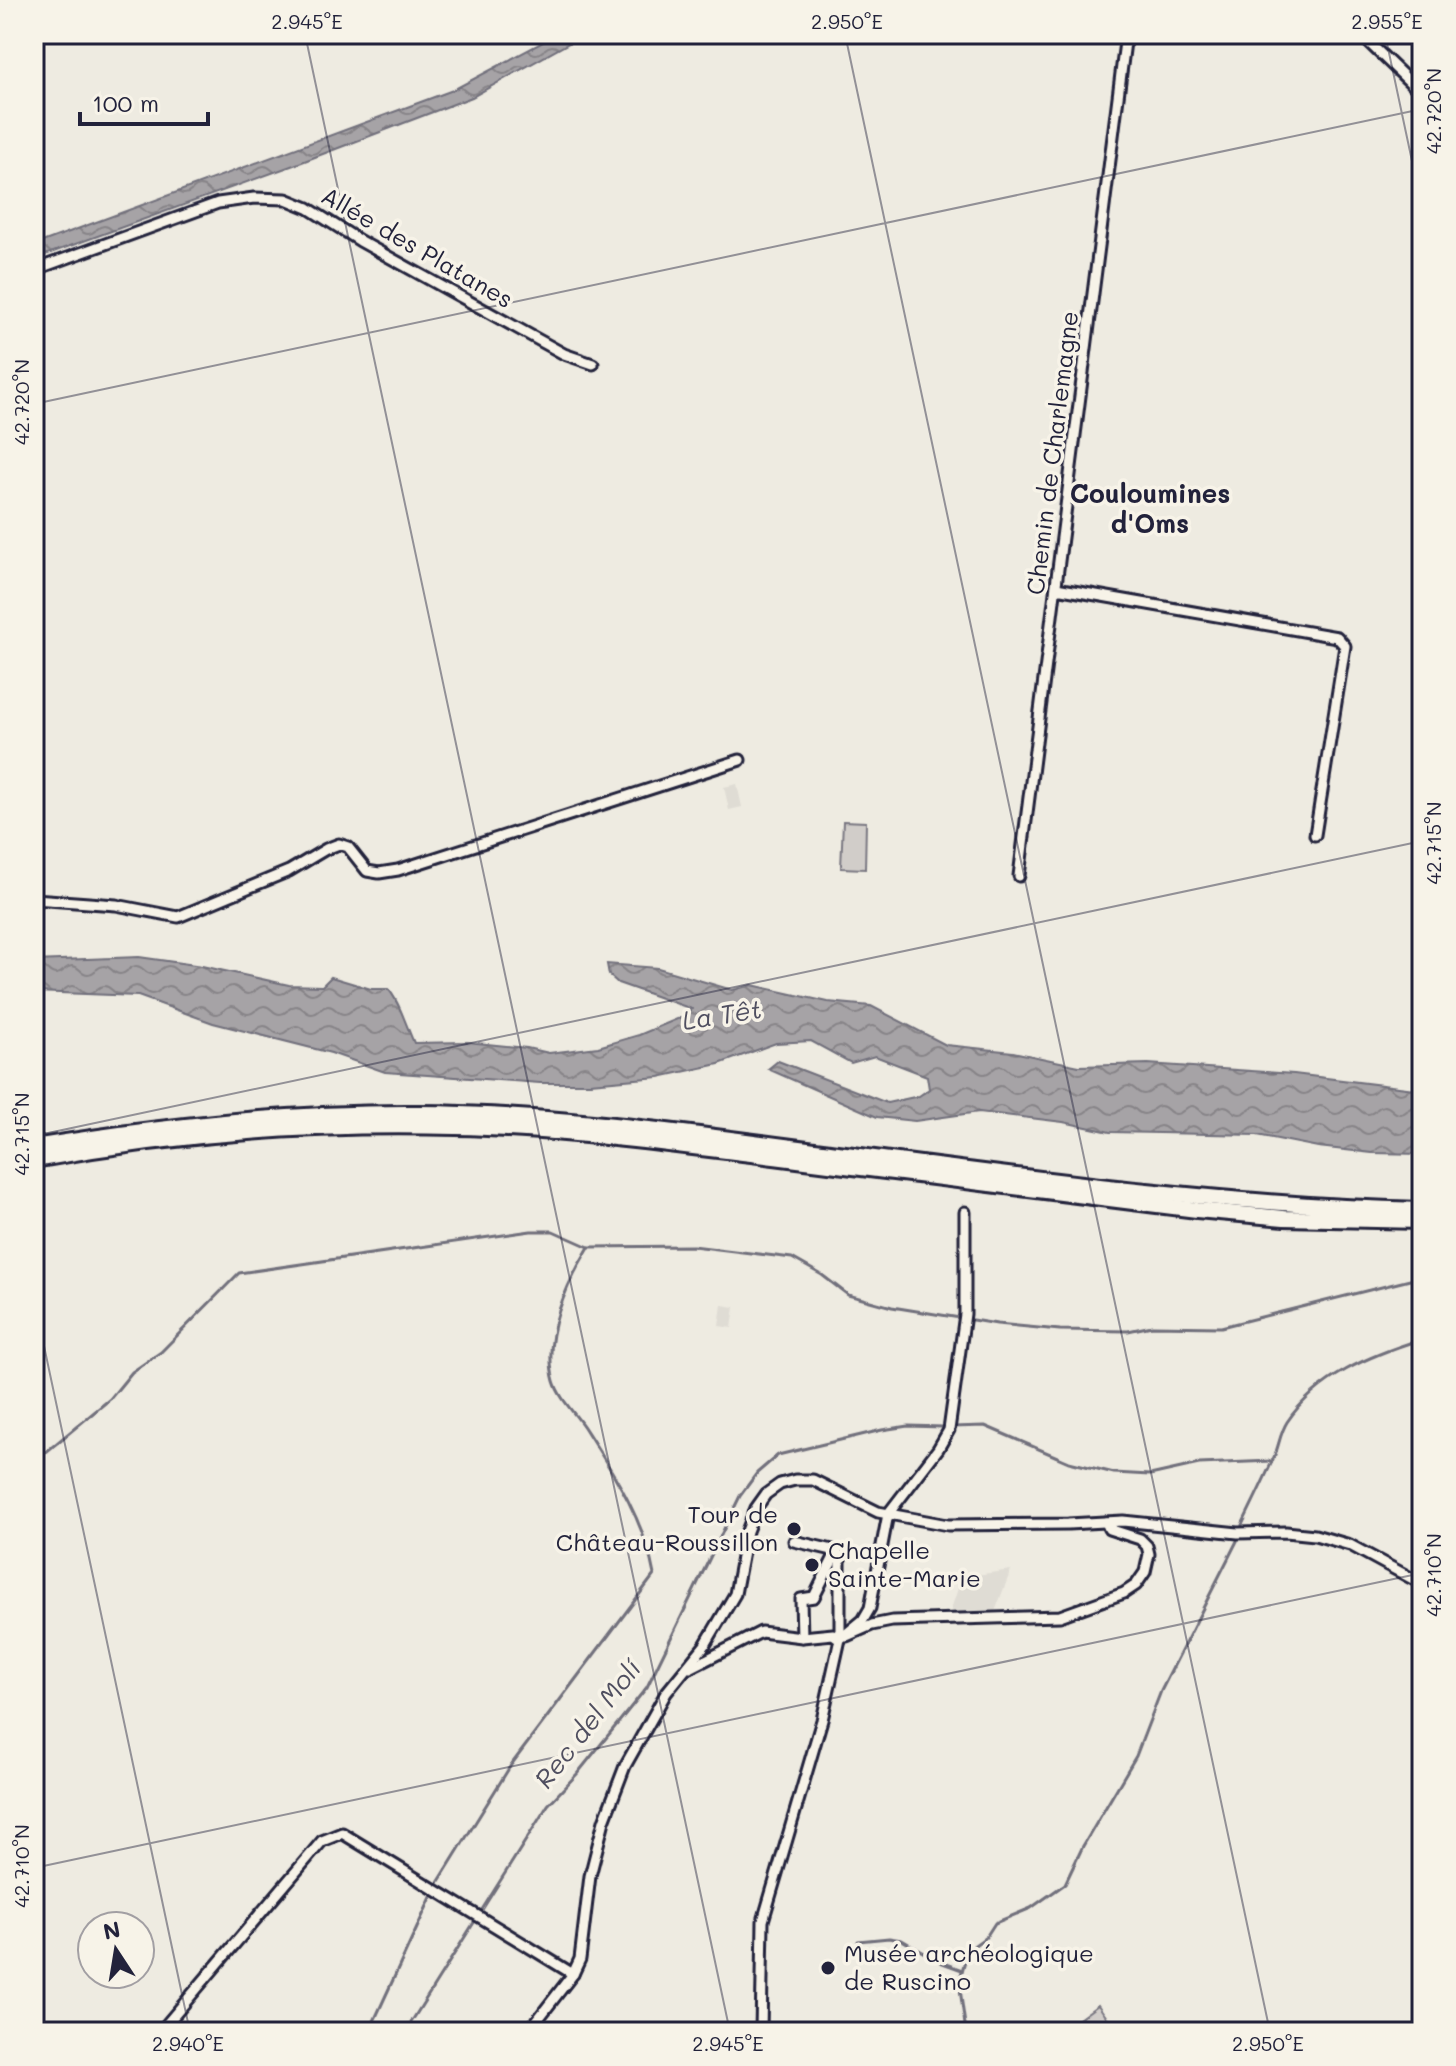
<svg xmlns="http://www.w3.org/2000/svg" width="1456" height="2066" font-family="Mali,sans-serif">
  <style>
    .built { fill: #dfdcd4 }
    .pitch { fill: #d1cdc9; stroke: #7a7882; stroke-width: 2 }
    .water { fill: url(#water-waves); stroke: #716f7b; stroke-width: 2 }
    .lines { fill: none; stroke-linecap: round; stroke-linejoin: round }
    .stream { stroke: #716f7b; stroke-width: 3 }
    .minor-casing { stroke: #22223b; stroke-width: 15 }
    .highway-casing { stroke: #22223b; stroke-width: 20 }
    .minor { stroke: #f7f3e8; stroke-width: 9 }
    .highway { stroke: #f7f3e8; stroke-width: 14 }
    .ticks { fill: none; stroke: #22223b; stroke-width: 2; stroke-opacity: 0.45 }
    .poi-dot { fill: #22223b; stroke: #f7f3e8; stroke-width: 3 }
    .labels { text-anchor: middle; stroke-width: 7; stroke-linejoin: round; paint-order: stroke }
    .street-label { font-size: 24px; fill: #22223b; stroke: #f7f3e8 }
    .poi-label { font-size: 24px; fill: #22223b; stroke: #f7f3e8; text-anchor: start }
    .neighbourhood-label { font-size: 26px; font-weight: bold; fill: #22223b; stroke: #f7f3e8 }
    .water-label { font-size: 26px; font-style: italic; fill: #504f60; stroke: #f7f3e8 }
    .neatline { fill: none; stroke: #22223b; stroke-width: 3 }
    .ticks-label { font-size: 20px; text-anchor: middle; fill: #22223b }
  </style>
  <defs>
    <pattern id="water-waves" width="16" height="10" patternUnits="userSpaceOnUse" patternTransform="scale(2)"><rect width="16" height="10" fill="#a6a3a6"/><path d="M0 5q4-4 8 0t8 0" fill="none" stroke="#878488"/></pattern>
  </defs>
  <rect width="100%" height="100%" fill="#eeebe1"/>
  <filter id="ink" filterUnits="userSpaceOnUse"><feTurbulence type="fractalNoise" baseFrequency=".0125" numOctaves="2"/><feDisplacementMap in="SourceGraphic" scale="16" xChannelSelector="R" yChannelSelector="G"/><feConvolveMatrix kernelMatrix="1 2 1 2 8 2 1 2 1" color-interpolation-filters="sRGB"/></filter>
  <g filter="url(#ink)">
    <!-- built -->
    <g class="built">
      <polygon points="737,784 742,807 729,810 724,787"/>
      <polygon points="722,1305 735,1307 732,1328 719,1326"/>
      <polygon points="1011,1570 994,1614 956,1615 951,1609 962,1577"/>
    </g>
    <!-- pitch -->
    <g class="pitch">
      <polygon points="843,821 866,822 865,869 841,868"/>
      <polygon points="1098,2005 1117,2032 1088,2032 1079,2019"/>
    </g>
    <!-- water -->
    <g class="water">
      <polygon points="558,34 585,34 472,97 294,165 34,259 34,245 453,90"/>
      <path d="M139 957 202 966 289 985 322 986 331 977 371 989H388C398 998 407 1028 414 1043L467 1042 527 1048 549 1053 598 1047 639 1035 687 1015 692 1009 618 983 609 975 607 964 658 968 732 990 752 985 828 1002 871 1006 946 1045 1013 1052 1079 1066 1148 1064 1294 1074 1422 1090V1154L1372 1153 1318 1147 1257 1135 1110 1132 1063 1122 979 1112 915 1121 877 1117 768 1069 778 1061 887 1103 919 1096 929 1089 927 1076 875 1056 851 1063 811 1041 776 1043 719 1064 659 1077 590 1083H540L385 1072 331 1053 213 1023 138 996 34 992V961Z"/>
    </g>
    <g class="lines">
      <!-- stream -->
      <g class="stream">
        <polyline points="952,1427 985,1426 1069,1462 1114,1473 1150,1475 1199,1464 1272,1461"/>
        <polyline points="34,1462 110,1399 132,1372 161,1352 239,1273 531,1231 553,1231 589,1247 693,1246 792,1258 822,1275 848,1295 892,1307 997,1324 1060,1330 1128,1331 1152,1326 1221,1327 1422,1277"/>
        <path d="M1242 1525C1253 1502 1264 1480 1274 1457 1279 1446 1280 1433 1287 1422 1318 1376 1371 1355 1422 1339"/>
        <path d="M436 1886 511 1765 654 1575C644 1519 614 1474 584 1427 574 1412 559 1398 554 1381 542 1337 567 1283 589 1247"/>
        <polyline points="858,1941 889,1938 902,1940 940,1962 962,1970"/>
        <polyline points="369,2032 433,1893"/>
        <polyline points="405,2032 548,1805 577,1774 647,1687 740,1496 757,1473 778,1455 882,1430 908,1426 943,1427"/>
        <polyline points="966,2032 959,1982 968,1950 986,1937 995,1923 1031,1908 1065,1884 1083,1846 1136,1756 1161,1691 1237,1541"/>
      </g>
      <!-- minor casing -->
      <g class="minor-casing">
        <g id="minor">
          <polyline points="1360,34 1413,85 1422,90"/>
          <polyline points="34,270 218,203 254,198 286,199 308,208 360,241 564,354 593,364"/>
          <polyline points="1056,588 1337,637 1345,646 1315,835"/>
          <polyline points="1019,876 1126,34"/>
          <polyline points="34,899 116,905 178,917 289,871 326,849 339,844 348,847 367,871 379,873 398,870 740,760"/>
          <polyline points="847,1636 872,1625 892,1621 1060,1616 1124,1593 1136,1585 1145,1572 1149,1554 1147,1546 1140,1539 1109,1529 1106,1522"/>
          <polyline points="802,1637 801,1599 814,1597 837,1551"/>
          <polyline points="840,1639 863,1620 870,1608 888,1514 938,1449 949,1430 965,1314 965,1212"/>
          <polyline points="690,1668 761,1632 802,1637 833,1634 840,1639"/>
          <polyline points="160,2032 322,1841 342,1833 573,1974"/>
          <polyline points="528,2032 573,1974 580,1959 590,1876 604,1821 625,1766 666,1693 705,1645 735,1594 747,1531 756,1508 766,1494 780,1484 795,1480 813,1480 878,1512 948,1525 1068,1524 1123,1521 1238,1533 1286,1532 1315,1535 1350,1545 1422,1584"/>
          <polyline points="761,2032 763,1921 822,1720 840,1639 840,1556 837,1551 794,1541"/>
          <polyline points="905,2032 919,2030"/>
        </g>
      </g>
      <!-- highway casing -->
      <g class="highway-casing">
        <g id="highway">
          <path d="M34 1147C161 1126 288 1112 418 1113 553 1114 688 1133 822 1151 1022 1177 1221 1205 1422 1210"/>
          <path d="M34 1160C173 1134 315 1123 456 1127 565 1129 674 1145 782 1158 920 1176 1058 1193 1197 1210L1284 1218 1422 1221"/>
        </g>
      </g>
      <!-- minor -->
      <use href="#minor" class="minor"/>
      <!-- highway -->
      <use href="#highway" class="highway"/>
    </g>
  </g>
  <!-- ticks -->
  <path class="ticks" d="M305 34 730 2032M845 34 1270 2032M1385 34 1422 208M34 404 1422 109M34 1136 1422 841M34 1299 190 2032M34 1868 1422 1573"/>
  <!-- markers -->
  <g class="poi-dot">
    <circle cx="794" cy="1529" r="8"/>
    <circle cx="812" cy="1565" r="8"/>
    <circle cx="828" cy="1968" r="8"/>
  </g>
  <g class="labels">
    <!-- street labels -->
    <g class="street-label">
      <text transform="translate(417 248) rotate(30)" y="8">Allée des Platanes</text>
      <text transform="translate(1053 453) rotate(-83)" y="8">Chemin de Charlemagne</text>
    </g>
    <!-- poi labels -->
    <g class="poi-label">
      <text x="778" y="1523" text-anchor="end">Tour de<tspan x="778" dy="28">Château-Roussillon</tspan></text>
      <text x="828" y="1559">Chapelle<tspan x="828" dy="28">Sainte-Marie</tspan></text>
      <text x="844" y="1962">Musée archéologique<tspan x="844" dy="28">de Ruscino</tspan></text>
    </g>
    <!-- neighbourhood labels -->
    <g class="neighbourhood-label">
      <text x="1150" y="503">Couloumines<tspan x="1150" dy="30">d'Oms</tspan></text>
    </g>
    <!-- water labels -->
    <g class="water-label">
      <text transform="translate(722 1015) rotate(-9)" y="9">La Têt</text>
      <text transform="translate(588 1724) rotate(-52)" y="9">Rec del Molí</text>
    </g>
  </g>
  <!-- margin -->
  <rect width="1456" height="2066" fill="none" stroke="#f7f3e8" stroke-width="88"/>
  <!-- north arrow -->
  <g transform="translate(116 1950) rotate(348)"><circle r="38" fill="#f7f3e8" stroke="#a29fa3" stroke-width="2"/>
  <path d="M0-6L14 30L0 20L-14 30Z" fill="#22223b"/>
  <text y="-12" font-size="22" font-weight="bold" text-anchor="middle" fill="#22223b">N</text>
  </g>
  <!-- scale -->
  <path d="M80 112v12h128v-12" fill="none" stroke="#22223b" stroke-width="4"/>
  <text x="92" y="112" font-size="24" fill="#22223b" stroke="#f7f3e8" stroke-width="6" paint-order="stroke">100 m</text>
  <rect x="44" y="44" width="1368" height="1978" class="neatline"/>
  <g class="ticks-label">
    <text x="307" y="29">2.945°E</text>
    <text x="847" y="29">2.950°E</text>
    <text x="1387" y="29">2.955°E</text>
    <text transform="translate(1434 111) rotate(-90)" y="7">42.720°N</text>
    <text transform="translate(22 402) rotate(-90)" y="7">42.720°N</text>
    <text transform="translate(1434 843) rotate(-90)" y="7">42.715°N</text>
    <text transform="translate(22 1134) rotate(-90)" y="7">42.715°N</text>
    <text transform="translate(1434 1575) rotate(-90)" y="7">42.710°N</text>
    <text transform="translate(22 1866) rotate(-90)" y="7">42.710°N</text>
    <text x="188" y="2051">2.940°E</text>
    <text x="728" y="2051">2.945°E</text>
    <text x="1268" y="2051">2.950°E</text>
  </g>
</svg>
